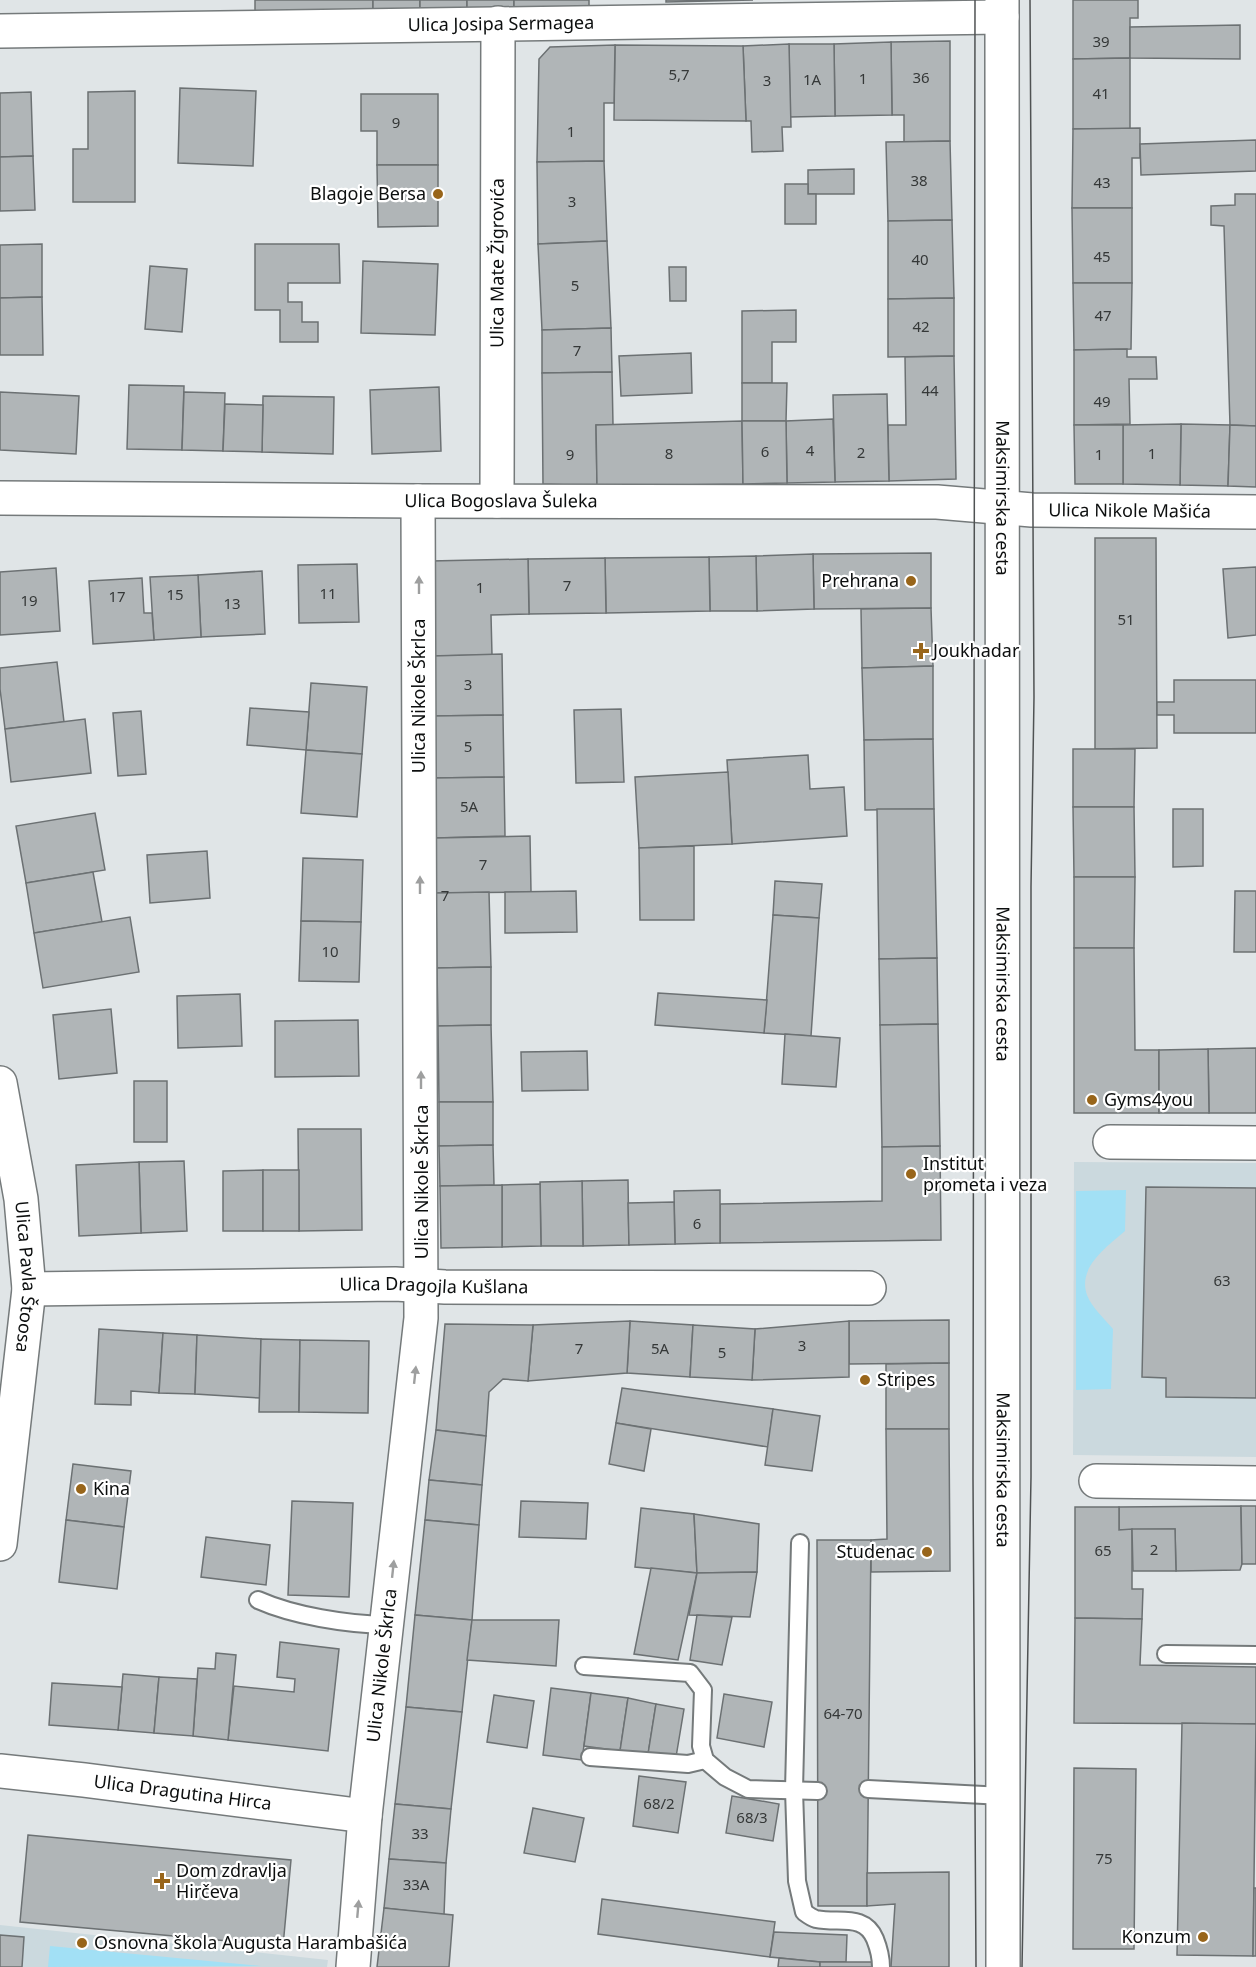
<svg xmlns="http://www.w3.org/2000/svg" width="1256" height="1967" font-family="'Noto Sans',sans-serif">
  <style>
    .built { fill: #cbd9de }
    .green { fill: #a2e0f5 }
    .building { fill: #b0b5b7; stroke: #6c7173; stroke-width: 1.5 }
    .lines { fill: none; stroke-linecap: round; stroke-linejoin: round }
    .lane-casing { stroke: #757a7b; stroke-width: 20 }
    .street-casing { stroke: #757a7b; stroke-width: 36 }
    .secondary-casing { stroke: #757a7b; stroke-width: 36 }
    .lane { stroke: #fff; stroke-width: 16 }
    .street { stroke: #fff; stroke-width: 33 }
    .secondary { stroke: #fff; stroke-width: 33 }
    .tram { stroke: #4f5253; stroke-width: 1.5 }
    .oneway { fill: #9e9f9f }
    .poi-dot { fill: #98651a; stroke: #fff; stroke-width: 2 }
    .labels { text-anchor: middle; stroke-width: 4.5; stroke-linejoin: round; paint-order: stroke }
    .number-label { font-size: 15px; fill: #353838 }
    .street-label { font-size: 18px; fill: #0c0e0e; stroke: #fff }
    .poi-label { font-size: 18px; fill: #0c0e0e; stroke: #fff; text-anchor: start }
  </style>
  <rect width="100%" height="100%" fill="#e0e5e7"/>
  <!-- built -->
  <g class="built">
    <polygon points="1074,1162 1256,1163 1256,1457 1073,1455"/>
    <polygon points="0,1925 328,1960 327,1967 0,1967"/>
  </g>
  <!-- green -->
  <g class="green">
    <path d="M1126 1190 1125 1231C1108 1246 1077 1267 1087 1295 1092 1308 1104 1318 1113 1329L1111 1389 1076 1390V1191Z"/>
    <polygon points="50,1946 261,1966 48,1967"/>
  </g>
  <!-- building -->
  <g class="building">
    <polygon points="255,0 373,0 373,13 255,12"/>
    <polygon points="373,0 420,0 420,14 373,13"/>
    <rect x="420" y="0" width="47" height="14"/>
    <rect x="467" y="0" width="47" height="14"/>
    <polygon points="514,0 589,0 589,15 514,14"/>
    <polygon points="666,0 753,0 666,2"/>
    <polygon points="1073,0 1138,0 1138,18 1130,18 1130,58 1073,59"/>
    <polygon points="1240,25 1240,59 1130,58 1130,27"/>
    <polygon points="950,41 950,141 904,142 904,115 892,115 891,42"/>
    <polygon points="891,42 892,115 835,116 834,44"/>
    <polygon points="789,44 834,44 835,116 790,117"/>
    <polygon points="789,44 791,127 782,127 783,151 752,152 751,121 746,121 743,46"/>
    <polygon points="615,45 743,46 746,121 614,120"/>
    <polygon points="615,45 614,103 604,103 604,161 537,162 539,59 550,47"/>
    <polygon points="1130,58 1130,129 1073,129 1073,59"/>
    <polygon points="180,88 256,91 253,166 178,163"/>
    <polygon points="135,91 135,202 73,202 73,149 88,149 88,92"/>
    <polygon points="31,92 33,156 0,157 0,93"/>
    <polygon points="361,94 438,94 438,165 377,165 377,131 361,131"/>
    <polygon points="1140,128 1140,158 1132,158 1132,208 1072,208 1073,129"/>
    <polygon points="1256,140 1256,171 1141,175 1140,144"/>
    <polygon points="950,141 952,220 888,221 886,142"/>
    <polygon points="33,156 35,210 0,211 0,157"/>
    <polygon points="604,161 607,241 538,244 537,162"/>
    <polygon points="377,165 438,165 438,226 378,227"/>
    <polygon points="854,169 854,194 808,194 808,170"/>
    <polygon points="785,184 808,184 808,194 816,194 816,224 785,224"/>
    <polygon points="1235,194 1256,194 1256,426 1230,425 1224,226 1211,225 1211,206 1235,205"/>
    <polygon points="1072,208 1132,208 1132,283 1073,283"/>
    <polygon points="952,220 954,298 888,299 888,221"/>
    <polygon points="607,241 611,328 542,330 538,244"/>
    <polygon points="42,244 42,297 0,298 0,245"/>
    <polygon points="255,244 339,244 340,283 288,283 288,302 302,302 302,322 318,322 318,342 280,342 280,310 255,310"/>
    <polygon points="363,261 438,264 435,335 361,333"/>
    <polygon points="150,266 187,269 182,332 145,329"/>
    <polygon points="669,267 686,267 686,301 670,301"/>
    <polygon points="1073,283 1132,283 1131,349 1074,350"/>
    <polygon points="42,297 43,355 0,355 0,298"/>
    <polygon points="954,298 954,356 888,357 888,299"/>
    <polygon points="796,310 796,342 772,342 772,383 742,383 742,311"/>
    <polygon points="611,328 612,372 542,373 542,330"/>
    <polygon points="1127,349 1127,357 1156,357 1157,379 1129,379 1130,424 1074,425 1074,350"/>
    <polygon points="691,353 692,393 621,396 619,356"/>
    <polygon points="954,356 956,479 889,481 888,425 906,425 905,357"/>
    <polygon points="612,372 613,425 596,425 597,486 543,484 542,373"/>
    <polygon points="742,383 787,383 786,421 742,421"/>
    <polygon points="129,385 184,386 182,450 127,449"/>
    <polygon points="439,387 441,451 372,454 370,390"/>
    <polygon points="0,392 79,396 76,454 0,450"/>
    <polygon points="184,392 225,393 223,451 182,450"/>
    <polygon points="887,394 889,481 835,482 833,395"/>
    <polygon points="263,396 334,397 333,454 262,452"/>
    <polygon points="225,404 263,405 262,452 223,451"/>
    <polygon points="833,419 835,482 787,483 786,421"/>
    <polygon points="742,421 743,484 597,486 596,425"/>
    <polygon points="742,421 786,421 787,483 743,484"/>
    <polygon points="1181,424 1230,425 1228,486 1180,485"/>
    <polygon points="1181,424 1180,485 1123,484 1123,425"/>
    <polygon points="1074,425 1123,425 1123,484 1075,484"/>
    <polygon points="1230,425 1256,426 1256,487 1228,486"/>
    <polygon points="1095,538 1156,538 1157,748 1095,749"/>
    <polygon points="931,553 931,608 814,609 813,554"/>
    <polygon points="813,554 814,609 757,611 756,556"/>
    <polygon points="756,556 757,611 710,611 709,557"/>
    <polygon points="709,557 710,611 606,613 605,558"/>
    <polygon points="605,558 606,613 529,614 528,559"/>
    <polygon points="528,559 529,614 491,615 492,655 432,656 431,561"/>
    <polygon points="357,564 359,622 299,623 298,565"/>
    <polygon points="1256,567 1256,635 1228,638 1223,569"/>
    <polygon points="56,568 60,631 0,635 0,572"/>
    <polygon points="262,571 265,634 201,637 198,575"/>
    <polygon points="198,575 201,637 154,640 150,577"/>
    <polygon points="142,578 144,613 152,613 154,640 93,644 89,581"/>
    <polygon points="931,608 933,666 862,668 861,609"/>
    <polygon points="502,654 503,715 433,716 432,656"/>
    <polygon points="57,662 64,722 5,729 0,689 0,668"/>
    <polygon points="933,666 933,739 864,740 862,668"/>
    <polygon points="1174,680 1256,680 1256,733 1174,733 1174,715 1157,715 1157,702 1174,702"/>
    <polygon points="311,683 367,687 362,754 306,750"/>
    <polygon points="250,708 309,712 306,750 247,745"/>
    <polygon points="621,709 624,782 576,783 574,710"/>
    <polygon points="141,711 146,774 118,776 113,713"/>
    <polygon points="503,715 504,777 434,778 433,716"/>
    <polygon points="85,719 91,773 11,782 5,729"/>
    <polygon points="933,739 934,809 865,810 864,740"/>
    <polygon points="1073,749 1135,749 1134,807 1073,807"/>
    <polygon points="306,750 362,754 357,817 301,813"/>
    <polygon points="808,755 810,789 844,787 847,836 732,844 727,760"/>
    <polygon points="728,772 732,844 639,848 635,777"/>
    <polygon points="504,777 505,836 435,838 434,778"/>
    <polygon points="1073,807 1134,807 1135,877 1074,877"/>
    <polygon points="877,809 934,809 937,958 879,959"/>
    <polygon points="1173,809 1203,809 1203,866 1173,867"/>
    <polygon points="95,813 105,870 26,883 16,826"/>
    <polygon points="530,836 531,892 436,893 435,838"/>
    <polygon points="694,846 694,920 640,920 639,848"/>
    <polygon points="207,851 210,898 150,903 147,855"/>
    <polygon points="303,858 363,860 361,922 301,921"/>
    <polygon points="93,872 102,922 34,933 26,883"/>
    <polygon points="1074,877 1135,877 1134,948 1074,948"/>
    <polygon points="775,881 822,884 819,918 773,915"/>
    <polygon points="576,891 577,932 505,933 505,892"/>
    <polygon points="1235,891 1256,891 1256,952 1234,952"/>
    <polygon points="489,892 491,967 437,968 436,893"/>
    <polygon points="773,915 819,918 811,1036 764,1033"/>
    <polygon points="130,917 139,972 43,988 34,933"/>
    <polygon points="301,921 361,922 359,982 299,981"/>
    <polygon points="1074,948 1134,948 1135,1050 1159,1050 1159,1113 1074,1113"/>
    <polygon points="937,958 938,1024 880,1025 879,959"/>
    <polygon points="491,967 491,1025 438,1026 437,968"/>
    <polygon points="658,993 767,1000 764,1033 655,1025"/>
    <polygon points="240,994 242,1046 178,1048 177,996"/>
    <polygon points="111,1009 117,1073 59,1079 53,1015"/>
    <polygon points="358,1020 359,1076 275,1077 275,1021"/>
    <polygon points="938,1024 940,1146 882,1147 880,1025"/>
    <polygon points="491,1025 493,1102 439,1102 438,1026"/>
    <polygon points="785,1034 840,1038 836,1087 782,1084"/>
    <polygon points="1256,1048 1256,1113 1209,1113 1208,1049"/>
    <polygon points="1208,1049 1209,1113 1159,1113 1159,1050"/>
    <polygon points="587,1051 588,1090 522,1091 521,1052"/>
    <rect x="134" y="1081" width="33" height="61"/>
    <polygon points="439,1102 493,1102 493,1145 439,1146"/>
    <polygon points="298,1129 361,1129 362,1230 299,1231"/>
    <polygon points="493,1145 494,1185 440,1186 439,1146"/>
    <polygon points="940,1146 941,1240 720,1243 720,1204 882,1201 882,1147"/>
    <polygon points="184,1161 187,1231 141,1233 139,1162"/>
    <polygon points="139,1162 141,1233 79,1236 76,1165"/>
    <polygon points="263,1170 263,1231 223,1231 223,1171"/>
    <rect x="263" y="1170" width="36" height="61"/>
    <polygon points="628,1180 629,1245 583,1246 582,1181"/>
    <polygon points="582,1181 583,1246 541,1246 540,1182"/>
    <polygon points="540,1184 541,1246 502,1247 502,1185"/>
    <polygon points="502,1185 502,1247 441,1248 440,1186"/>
    <polygon points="1146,1187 1256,1188 1256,1398 1166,1397 1166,1378 1142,1377"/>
    <polygon points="720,1190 720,1243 675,1244 674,1191"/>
    <polygon points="674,1202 675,1244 629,1245 628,1203"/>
    <polygon points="949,1320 949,1363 849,1364 849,1321"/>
    <polygon points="630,1321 693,1325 690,1377 627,1373"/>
    <polygon points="630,1321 627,1373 528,1381 533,1325"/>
    <polygon points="849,1321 849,1377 752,1380 755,1329"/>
    <polygon points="445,1324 533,1325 528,1381 503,1379 489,1392 486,1436 436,1430"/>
    <polygon points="693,1325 755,1329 752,1380 690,1377"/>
    <polygon points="99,1329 163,1333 159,1393 131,1391 131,1405 95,1404"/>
    <polygon points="163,1333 197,1335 195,1394 159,1393"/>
    <polygon points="197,1335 261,1339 260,1398 195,1394"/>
    <polygon points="261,1339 300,1340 299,1412 259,1412"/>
    <polygon points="300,1340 369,1341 368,1413 299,1412"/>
    <polygon points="949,1363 949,1429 886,1429 886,1364"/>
    <polygon points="622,1388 773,1409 768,1447 616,1423"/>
    <polygon points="773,1409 820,1416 812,1471 765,1465"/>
    <polygon points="616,1423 651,1429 644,1471 609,1464"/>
    <polygon points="886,1429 949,1429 950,1571 871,1572 871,1540 887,1539"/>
    <polygon points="436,1430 486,1436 482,1485 429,1480"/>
    <polygon points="73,1464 131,1471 124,1527 66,1520"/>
    <polygon points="429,1480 482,1485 479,1525 425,1520"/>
    <polygon points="292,1501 353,1503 349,1597 288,1595"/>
    <polygon points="521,1501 588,1503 586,1539 519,1537"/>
    <polygon points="1241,1506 1242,1564 1240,1570 1176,1571 1175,1529 1119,1530 1119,1507"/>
    <polygon points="1241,1506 1256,1506 1256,1564 1242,1564"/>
    <polygon points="1075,1507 1119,1507 1119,1530 1132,1529 1132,1589 1143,1589 1142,1619 1075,1618"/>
    <polygon points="641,1508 694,1514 697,1573 635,1567"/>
    <polygon points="694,1514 759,1524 757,1572 697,1573"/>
    <polygon points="66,1520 124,1527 117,1589 59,1582"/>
    <polygon points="425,1520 479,1525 472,1620 415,1615"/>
    <polygon points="1132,1529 1175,1529 1176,1571 1133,1571"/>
    <polygon points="206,1537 270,1545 266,1585 201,1577"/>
    <polygon points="817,1540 871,1540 867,1906 818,1906"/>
    <polygon points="651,1568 697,1573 678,1660 634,1654"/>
    <polygon points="757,1572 750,1617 689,1615 697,1573"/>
    <polygon points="415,1615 472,1620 462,1712 406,1707"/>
    <polygon points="697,1615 732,1617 722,1665 690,1660"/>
    <polygon points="1075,1618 1142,1619 1140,1665 1256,1667 1256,1724 1074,1723"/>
    <polygon points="472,1620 559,1620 556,1666 467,1660"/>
    <polygon points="280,1642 339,1649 328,1751 228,1740 234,1686 294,1692 295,1679 277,1677"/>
    <polygon points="216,1653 236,1655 228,1740 193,1736 198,1668 215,1669"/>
    <polygon points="123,1674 159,1677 154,1733 118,1730"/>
    <polygon points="159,1677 197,1679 193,1736 154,1733"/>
    <polygon points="52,1683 122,1687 118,1730 49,1725"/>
    <polygon points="551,1688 591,1693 582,1760 543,1755"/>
    <polygon points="591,1693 628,1698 620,1751 584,1746"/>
    <polygon points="724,1694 772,1702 764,1747 717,1738"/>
    <polygon points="494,1695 534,1701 527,1748 487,1742"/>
    <polygon points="628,1698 656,1704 648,1754 620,1751"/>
    <polygon points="656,1704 684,1709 676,1757 648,1754"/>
    <polygon points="406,1707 462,1712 451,1809 395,1804"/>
    <polygon points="1182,1723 1256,1724 1253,1956 1177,1955"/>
    <polygon points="1074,1768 1136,1769 1134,1949 1073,1949"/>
    <polygon points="639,1776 686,1782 678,1833 633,1826"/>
    <polygon points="732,1796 779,1804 773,1841 726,1833"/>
    <polygon points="395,1804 451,1809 446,1863 389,1859"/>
    <polygon points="533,1808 584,1818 575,1862 524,1853"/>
    <polygon points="28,1835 291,1860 283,1946 20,1922"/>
    <polygon points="389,1859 446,1863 444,1915 384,1908"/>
    <polygon points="949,1872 949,1967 891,1967 895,1904 867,1906 867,1873"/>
    <polygon points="1254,1888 1256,1888 1256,1956 1253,1956"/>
    <polygon points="602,1899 775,1922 770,1957 598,1934"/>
    <polygon points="384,1908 453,1915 449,1967 377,1967"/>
    <polygon points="774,1932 847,1935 846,1962 820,1962 770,1957"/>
    <polygon points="0,1935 24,1937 22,1967 0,1967"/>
    <polygon points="779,1958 820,1962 820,1967 778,1967"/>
    <rect x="820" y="1962" width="52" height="5"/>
  </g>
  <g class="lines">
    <!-- lane casing -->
    <g class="lane-casing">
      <g id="lane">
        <path d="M800 1543 794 1790 797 1881 804 1912C808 1915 812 1918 816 1919 839 1924 864 1913 875 1939 879 1949 881 1956 881 1967"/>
        <path d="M258 1600C294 1616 346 1624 386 1625"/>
        <polyline points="1166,1654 1256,1655"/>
        <polyline points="584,1666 690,1673 703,1690 701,1746 705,1760 725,1777 748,1789 818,1791"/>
        <polyline points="590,1757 688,1764 705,1760"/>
        <polyline points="868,1789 1003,1796"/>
      </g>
    </g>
    <!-- street casing -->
    <g class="street-casing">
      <g id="street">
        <path id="s1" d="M0 31 1002 17"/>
        <path id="s2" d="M0 498 418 501 937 502 1032 510 1256 512"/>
        <path id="s3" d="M497 501 498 23"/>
        <polyline points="1110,1142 1256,1143"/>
        <path id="s4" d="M29 1289 395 1284 445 1287 869 1288"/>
        <polyline points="1096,1481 1256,1483"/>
        <path id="s5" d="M0 1771 84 1780 365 1816"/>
        <path id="s6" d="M353 1967 365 1816 421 1318 418 501"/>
      </g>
    </g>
    <!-- secondary casing -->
    <g class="secondary-casing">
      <g id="secondary">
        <path id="s7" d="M1002 0 1003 1967"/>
        <path id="s8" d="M0 1083 21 1199 29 1289 0 1544"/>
      </g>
    </g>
    <!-- lane -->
    <use href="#lane" class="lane"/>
    <!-- street -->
    <use href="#street" class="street"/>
    <!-- secondary -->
    <use href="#secondary" class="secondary"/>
    <!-- tram -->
    <g class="tram">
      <polyline points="975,0 973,1478 976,1967"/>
      <polyline points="1022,1967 1031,1477 1031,887 1034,697 1030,0"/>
    </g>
  </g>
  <!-- one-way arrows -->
  <defs><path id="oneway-solid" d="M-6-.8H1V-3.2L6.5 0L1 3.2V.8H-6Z" transform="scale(1.5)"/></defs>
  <g class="oneway">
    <use href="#oneway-solid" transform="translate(419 585) rotate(-90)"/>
    <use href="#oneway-solid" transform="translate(420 885) rotate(-90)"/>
    <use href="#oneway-solid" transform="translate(421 1080) rotate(-90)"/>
    <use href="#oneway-solid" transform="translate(415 1375) rotate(-84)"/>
    <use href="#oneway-solid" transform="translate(393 1569) rotate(-84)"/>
    <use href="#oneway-solid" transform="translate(358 1909) rotate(-85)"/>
  </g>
  <!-- markers -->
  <g class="poi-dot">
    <circle cx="438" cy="194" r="6"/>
    <circle cx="911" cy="581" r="6"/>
    <path d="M918 642h6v6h6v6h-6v6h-6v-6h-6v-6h6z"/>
    <circle cx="1092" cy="1100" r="6"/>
    <circle cx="911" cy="1174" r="6"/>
    <circle cx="865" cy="1380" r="6"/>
    <circle cx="81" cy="1489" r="6"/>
    <circle cx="927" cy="1552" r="6"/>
    <path d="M159 1872h6v6h6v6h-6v6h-6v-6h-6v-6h6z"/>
    <circle cx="1203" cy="1937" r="6"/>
    <circle cx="82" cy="1943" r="6"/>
  </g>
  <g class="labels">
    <!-- number labels -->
    <g class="number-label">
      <text x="1101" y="47">39</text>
      <text x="679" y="80">5,7</text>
      <text x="921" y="83">36</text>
      <text x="863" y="84">1</text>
      <text x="812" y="85">1A</text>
      <text x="767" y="86">3</text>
      <text x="1101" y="99">41</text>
      <text x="396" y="128">9</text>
      <text x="571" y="137">1</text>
      <text x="919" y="186">38</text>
      <text x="1102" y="188">43</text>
      <text x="572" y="207">3</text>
      <text x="1102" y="262">45</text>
      <text x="920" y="265">40</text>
      <text x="575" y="291">5</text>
      <text x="1103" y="321">47</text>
      <text x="921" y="332">42</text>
      <text x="577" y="356">7</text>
      <text x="930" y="396">44</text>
      <text x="1102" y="407">49</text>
      <text x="810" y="456">4</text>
      <text x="765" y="457">6</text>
      <text x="861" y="458">2</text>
      <text x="669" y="459">8</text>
      <text x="1152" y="459">1</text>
      <text x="570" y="460">9</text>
      <text x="1099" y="460">1</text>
      <text x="567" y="591">7</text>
      <text x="480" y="593">1</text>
      <text x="328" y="599">11</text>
      <text x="175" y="600">15</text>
      <text x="117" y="602">17</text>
      <text x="29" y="606">19</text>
      <text x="232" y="609">13</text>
      <text x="1126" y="625">51</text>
      <text x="468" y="690">3</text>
      <text x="468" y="752">5</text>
      <text x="469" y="812">5A</text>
      <text x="483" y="870">7</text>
      <text x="445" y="901">7</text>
      <text x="330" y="957">10</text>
      <text x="697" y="1229">6</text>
      <text x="1222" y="1286">63</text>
      <text x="802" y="1351">3</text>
      <text x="579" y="1354">7</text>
      <text x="660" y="1354">5A</text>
      <text x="722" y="1358">5</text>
      <text x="1154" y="1555">2</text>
      <text x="1103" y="1556">65</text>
      <text x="843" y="1719">64-70</text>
      <text x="659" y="1809">68/2</text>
      <text x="752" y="1823">68/3</text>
      <text x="420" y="1839">33</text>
      <text x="1104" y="1864">75</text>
      <text x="416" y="1890">33A</text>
    </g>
    <!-- street labels -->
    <g class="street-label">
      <text dy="6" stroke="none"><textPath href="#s1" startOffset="501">Ulica Josipa Sermagea</textPath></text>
      <text dy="6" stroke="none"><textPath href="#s3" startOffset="238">Ulica Mate Žigrovića</textPath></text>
      <text dy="6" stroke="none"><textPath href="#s7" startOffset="498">Maksimirska cesta</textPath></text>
      <text dy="6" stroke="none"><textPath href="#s2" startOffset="501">Ulica Bogoslava Šuleka</textPath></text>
      <text dy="6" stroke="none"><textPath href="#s2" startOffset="1130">Ulica Nikole Mašića</textPath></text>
      <text transform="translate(419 696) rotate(-90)" y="6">Ulica Nikole Škrlca</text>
      <text dy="6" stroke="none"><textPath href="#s7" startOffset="984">Maksimirska cesta</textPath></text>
      <text transform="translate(422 1182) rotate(-90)" y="6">Ulica Nikole Škrlca</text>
      <text dy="6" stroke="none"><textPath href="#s8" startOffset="196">Ulica Pavla Štoosa</textPath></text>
      <text dy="6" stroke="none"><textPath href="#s4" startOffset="405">Ulica Dragojla Kušlana</textPath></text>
      <text dy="6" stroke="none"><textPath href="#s7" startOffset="1470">Maksimirska cesta</textPath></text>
      <text dy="6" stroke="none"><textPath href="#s6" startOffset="303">Ulica Nikole Škrlca</textPath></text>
      <text dy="6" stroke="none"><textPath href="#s5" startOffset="184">Ulica Dragutina Hirca</textPath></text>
    </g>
    <!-- poi labels -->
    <g class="poi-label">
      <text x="426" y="200" text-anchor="end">Blagoje Bersa</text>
      <text x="899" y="587" text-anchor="end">Prehrana</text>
      <text x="933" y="657">Joukhadar</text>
      <text x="1104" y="1106">Gyms4you</text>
      <text x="923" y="1170">Institut<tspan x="923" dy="21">prometa i veza</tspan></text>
      <text x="877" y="1386">Stripes</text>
      <text x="93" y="1495">Kina</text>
      <text x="915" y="1558" text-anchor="end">Studenac</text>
      <text x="176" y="1877">Dom zdravlja<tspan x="176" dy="21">Hirčeva</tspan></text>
      <text x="1191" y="1943" text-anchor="end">Konzum</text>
      <text x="94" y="1949">Osnovna škola Augusta Harambašića</text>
    </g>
  </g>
</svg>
